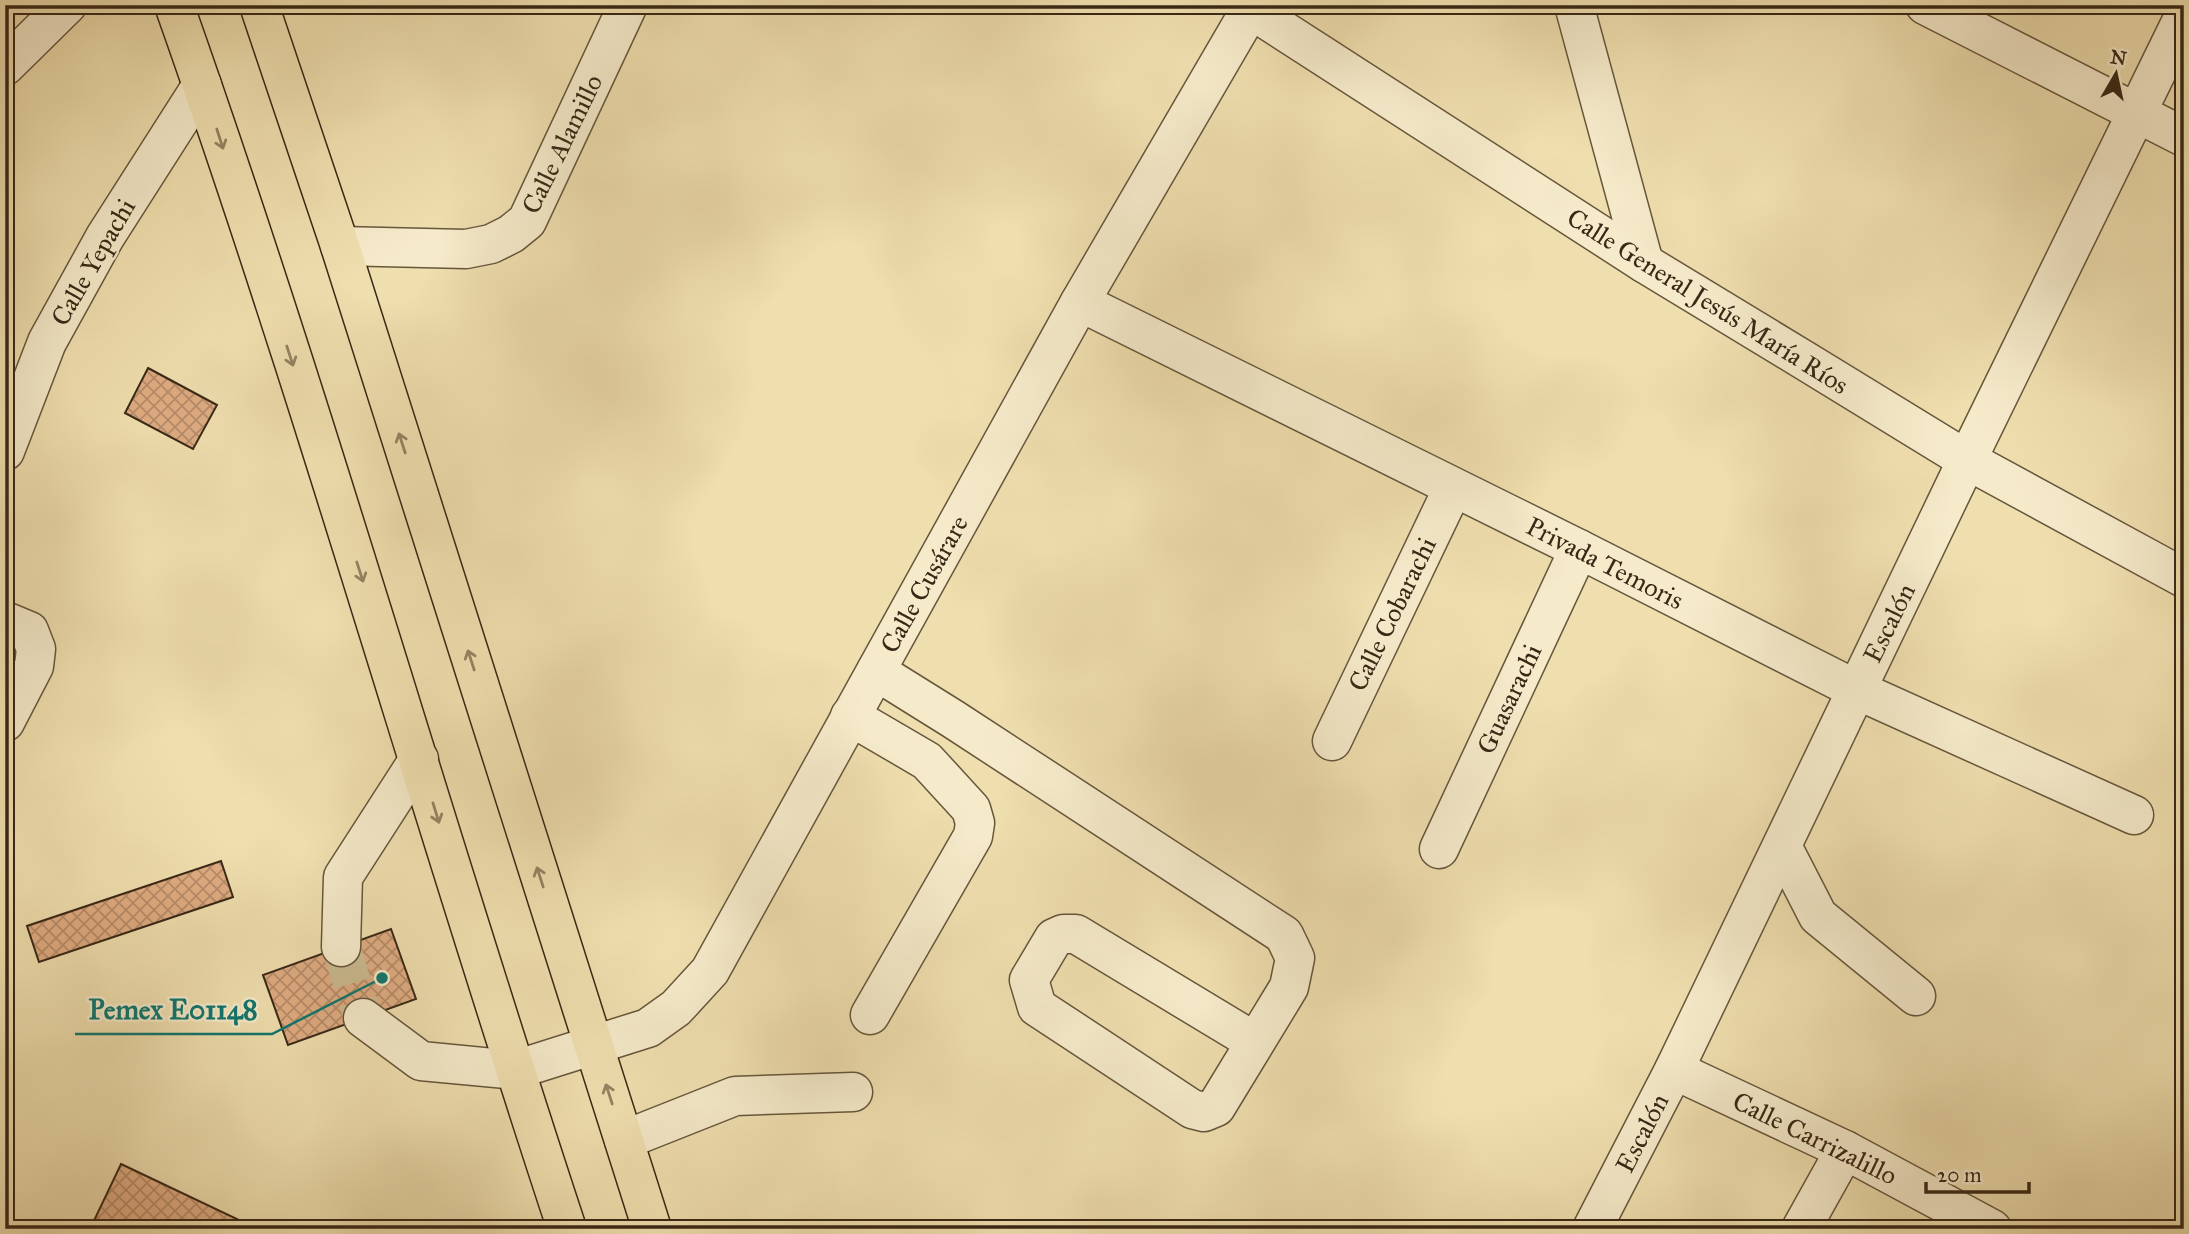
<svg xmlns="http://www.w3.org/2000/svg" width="2189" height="1234" font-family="'IM FELL Great Primer',serif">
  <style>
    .building { fill: url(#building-cross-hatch); stroke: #382816; stroke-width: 2 }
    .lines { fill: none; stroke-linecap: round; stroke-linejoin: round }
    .minor-tunnel { stroke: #caba90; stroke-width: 38; stroke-dasharray: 38 19; stroke-linecap: butt }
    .minor-casing { stroke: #66563c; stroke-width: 41 }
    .major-casing { stroke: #382816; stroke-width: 41 }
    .minor { stroke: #f5eaca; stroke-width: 38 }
    .major { stroke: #efdeae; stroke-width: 38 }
    .oneway { stroke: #948362 }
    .labels { text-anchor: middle; stroke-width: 5; stroke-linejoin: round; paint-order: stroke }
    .street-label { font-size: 26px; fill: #382816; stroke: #f5eaca }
    .leader { fill: none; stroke: #0f766e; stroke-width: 2.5 }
    .callout-dot { fill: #0f766e; stroke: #f5eaca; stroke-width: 2.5 }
    .callout-label { font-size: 28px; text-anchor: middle; font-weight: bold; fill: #0f766e; stroke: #f5eaca; stroke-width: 5; stroke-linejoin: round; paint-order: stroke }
  </style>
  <defs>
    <pattern id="building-cross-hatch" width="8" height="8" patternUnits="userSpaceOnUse" patternTransform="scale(1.75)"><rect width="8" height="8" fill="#dfac82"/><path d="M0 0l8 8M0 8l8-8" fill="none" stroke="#b68c69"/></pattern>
  </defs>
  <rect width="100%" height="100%" fill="#efdeae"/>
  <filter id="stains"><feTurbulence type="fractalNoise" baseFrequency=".00286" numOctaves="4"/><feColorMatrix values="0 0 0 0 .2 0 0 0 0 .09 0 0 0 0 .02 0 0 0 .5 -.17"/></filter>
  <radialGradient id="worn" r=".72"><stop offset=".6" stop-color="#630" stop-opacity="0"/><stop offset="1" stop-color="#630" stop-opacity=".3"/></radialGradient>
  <!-- building -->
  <g class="building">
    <polygon points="148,368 217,405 193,449 125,413"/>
    <polygon points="221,861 233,897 39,962 27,926"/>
    <polygon points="391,929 416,999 288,1045 263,975"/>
    <polygon points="121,1164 258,1229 90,1229"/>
  </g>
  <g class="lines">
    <!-- minor-tunnel -->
    <polyline class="minor-tunnel" points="341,947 363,1018"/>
    <!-- minor casing -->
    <g class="minor-casing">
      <g id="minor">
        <polyline points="1244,5 1644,263 1812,365 1967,460 2184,578"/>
        <polyline points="1574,5 1644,263"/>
        <polyline points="1925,5 2184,137"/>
        <polyline points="5,66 67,5"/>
        <polyline points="340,246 466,249 491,244 511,234 527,221 628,5"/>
        <polyline points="1080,302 1579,549 1857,690 2134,815"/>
        <polyline points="5,451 47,342 105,237 202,85"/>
        <polyline points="5,621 29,631 36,649 34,666 5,722"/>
        <polyline points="876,671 953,719 1284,935 1295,958 1289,987 1216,1107 1204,1112 1192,1109 1037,1007 1029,980 1054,938 1063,934 1076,934 1255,1042"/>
        <polyline points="850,716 927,761 971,809 975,823 973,836 870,1015"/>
        <polyline points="1332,741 1453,488"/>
        <polyline points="1782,846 1818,916 1916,996"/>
        <polyline points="1439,849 1579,549"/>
        <polyline points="341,947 343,877 419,759"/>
        <polyline points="363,1018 421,1061 515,1070 648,1028 676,1008 710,971 1080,302 1253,5"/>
        <polyline points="1674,1070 1845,1150 1992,1229"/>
        <polyline points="624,1140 735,1096 853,1092"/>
        <polyline points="1592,1229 1674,1070 1967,460 2184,16"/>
        <polyline points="1801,1229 1845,1150"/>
      </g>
    </g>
    <!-- major casing -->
    <g class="major-casing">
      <g id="major">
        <path d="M174 5C317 409 432 822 567 1229"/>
        <polyline points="259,5 340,246 652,1229"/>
      </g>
    </g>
    <!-- minor -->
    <use href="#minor" class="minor"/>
    <!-- major -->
    <use href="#major" class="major"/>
  </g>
  <!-- one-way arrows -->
  <defs><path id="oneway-shaft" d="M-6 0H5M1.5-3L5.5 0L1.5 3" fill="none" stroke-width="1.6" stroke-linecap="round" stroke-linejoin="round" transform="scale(1.75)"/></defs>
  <g class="oneway">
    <use href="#oneway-shaft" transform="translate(220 139) rotate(72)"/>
    <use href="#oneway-shaft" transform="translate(290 356) rotate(72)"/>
    <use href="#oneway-shaft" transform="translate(402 443) rotate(-108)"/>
    <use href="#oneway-shaft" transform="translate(360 572) rotate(72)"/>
    <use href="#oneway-shaft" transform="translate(471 660) rotate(-108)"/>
    <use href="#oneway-shaft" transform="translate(436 813) rotate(73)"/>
    <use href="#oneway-shaft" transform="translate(540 877) rotate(-108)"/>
    <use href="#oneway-shaft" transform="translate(609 1094) rotate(-108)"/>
  </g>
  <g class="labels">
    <!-- street labels -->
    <g class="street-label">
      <text transform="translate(562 144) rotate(-64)" y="9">Calle Alamillo</text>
      <text transform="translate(93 262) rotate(-60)" y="9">Calle Yepachi</text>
      <text transform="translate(1708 301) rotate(32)" y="9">Calle General Jesús María Ríos</text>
      <text transform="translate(1605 563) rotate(27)" y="9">Privada Temoris</text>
      <text transform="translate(924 584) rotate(-61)" y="9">Calle Cusárare</text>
      <text transform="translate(1392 614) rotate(-64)" y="9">Calle Cobarachi</text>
      <text transform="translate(1889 623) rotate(-64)" y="9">Escalón</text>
      <text transform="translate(1509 699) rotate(-65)" y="9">Guasarachi</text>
      <text transform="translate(1642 1133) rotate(-63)" y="9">Escalón</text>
      <text transform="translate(1815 1138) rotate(26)" y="9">Calle Carrizalillo</text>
    </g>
  </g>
  <!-- callouts -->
  <path class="leader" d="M382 978L272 1034H75"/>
  <circle class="callout-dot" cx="382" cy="978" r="7"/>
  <g class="callout-label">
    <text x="173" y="1019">Pemex E01148</text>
  </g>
  <!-- margin -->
  <rect width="2189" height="1234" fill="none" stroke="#efdeae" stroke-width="28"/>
  <rect x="7" y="7" width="2175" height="1220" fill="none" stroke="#382816" stroke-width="3.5"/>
  <rect x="14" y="14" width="2161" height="1206" fill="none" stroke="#382816" stroke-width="2"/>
  <!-- north arrow -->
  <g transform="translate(2116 74) rotate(9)" stroke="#f5eaca" stroke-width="5" paint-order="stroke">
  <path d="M0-5L12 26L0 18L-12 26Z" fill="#382816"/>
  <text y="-10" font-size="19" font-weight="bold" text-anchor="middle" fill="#382816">N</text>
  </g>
  <!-- scale -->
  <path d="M1926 1182v10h103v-10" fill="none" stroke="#382816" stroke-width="3.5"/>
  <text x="1937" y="1182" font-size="21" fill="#382816" stroke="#f5eaca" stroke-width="5" paint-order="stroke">20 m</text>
  <rect width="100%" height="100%" filter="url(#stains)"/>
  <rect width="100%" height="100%" fill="url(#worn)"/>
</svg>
